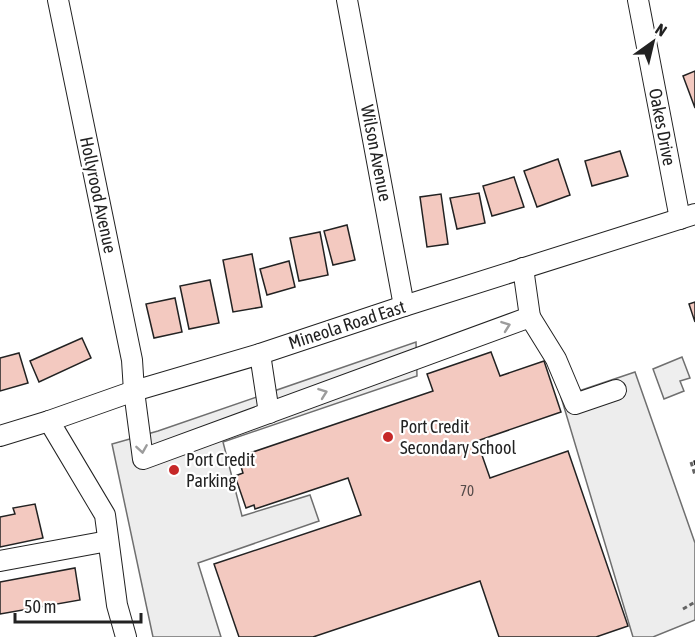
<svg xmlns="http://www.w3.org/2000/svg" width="695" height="637" font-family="'Asap Condensed',sans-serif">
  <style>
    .green { fill: #eee; stroke: #6f6f6f; stroke-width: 1.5 }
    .parking { fill: #ededed; stroke: #6f6f6f; stroke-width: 1.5 }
    .building { fill: #f3c9c0; stroke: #222; stroke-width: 1.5 }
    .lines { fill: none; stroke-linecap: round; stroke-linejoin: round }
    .minor-casing { stroke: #222; stroke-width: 22 }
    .path { stroke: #646464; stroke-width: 3; stroke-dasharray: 4.5 3; stroke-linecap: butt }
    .minor { stroke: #fff; stroke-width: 20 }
    .fence { stroke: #222; stroke-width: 1.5; stroke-dasharray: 8 3; stroke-linecap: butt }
    .oneway { stroke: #9c9c9c }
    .poi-dot { fill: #c62828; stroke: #fff; stroke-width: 2 }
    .labels { text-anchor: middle; stroke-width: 4.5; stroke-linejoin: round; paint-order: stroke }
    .number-label { font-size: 15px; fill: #564c4a }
    .street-label { font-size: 18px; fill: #222; stroke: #fff }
    .poi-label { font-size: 18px; fill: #222; stroke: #fff; text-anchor: start }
  </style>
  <rect width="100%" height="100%" fill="#fff"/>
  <!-- green -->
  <polygon class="green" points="682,357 690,378 680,381 684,391 664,399 653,369"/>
  <!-- parking -->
  <g class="parking">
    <polygon points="416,342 417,376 223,442 242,516 310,495 319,521 198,563 221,637 153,637 112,444 158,431"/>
    <polygon points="635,372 695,543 695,620 653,637 633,637 561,397"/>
  </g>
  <!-- building -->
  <g class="building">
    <polygon points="695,71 695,108 683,76"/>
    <polygon points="620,151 628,176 592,186 585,161"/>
    <polygon points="558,159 570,195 537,207 524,171"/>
    <polygon points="514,177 524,207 492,216 483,186"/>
    <polygon points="479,193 485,223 457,229 450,198"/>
    <polygon points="441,194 448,244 427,247 420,197"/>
    <polygon points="347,225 355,260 333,265 324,231"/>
    <polygon points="320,232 328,275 299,281 290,238"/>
    <polygon points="252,254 262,307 233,312 223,260"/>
    <polygon points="289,261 295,287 267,295 260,269"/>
    <polygon points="210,280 219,323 189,329 180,286"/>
    <polygon points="175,298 182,332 154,338 146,304"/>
    <polygon points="695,302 695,322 689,304"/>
    <polygon points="82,338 91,358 39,382 30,361"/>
    <polygon points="491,352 500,376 544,361 561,412 477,441 490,478 568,451 628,626 596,637 499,637 480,581 313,637 239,637 214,564 361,515 348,478 255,509 254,505 246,508 235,476 243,473 238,457 433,391 427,374"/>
    <polygon points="19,353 28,383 0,391 0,358"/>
    <polygon points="35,504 43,538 0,547 0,517 15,514 13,508"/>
    <polygon points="75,568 80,600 0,614 0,582"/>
  </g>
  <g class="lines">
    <!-- minor casing -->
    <g class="minor-casing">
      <g id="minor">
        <polyline points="58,0 132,360 134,391 143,459 530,317 523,268"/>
        <polyline points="347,0 404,306"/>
        <polyline points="638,0 680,219"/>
        <polyline points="530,317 556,359 575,404 616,390"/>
        <polyline points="260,354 269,413"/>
        <polyline points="49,421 105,515 117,605 126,637"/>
        <polyline points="0,436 49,421 134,391 260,354 404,306 695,214"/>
        <polyline points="0,561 108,541"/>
      </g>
    </g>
    <!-- path -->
    <g class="path">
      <polyline points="691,462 695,475"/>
      <polyline points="683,609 695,602"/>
    </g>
    <!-- minor -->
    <use href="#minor" class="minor"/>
    <!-- fence -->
    <polyline class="fence" points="695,461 694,461 695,465"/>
  </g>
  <!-- one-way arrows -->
  <defs><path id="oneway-chevron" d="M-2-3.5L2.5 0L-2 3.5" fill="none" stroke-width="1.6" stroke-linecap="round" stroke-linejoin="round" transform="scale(1.5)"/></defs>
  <g class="oneway">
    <use href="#oneway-chevron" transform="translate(506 326) rotate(-20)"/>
    <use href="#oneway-chevron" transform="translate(323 393) rotate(-20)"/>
    <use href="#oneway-chevron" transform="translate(142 449) rotate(81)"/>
  </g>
  <!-- markers -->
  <g class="poi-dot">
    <circle cx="388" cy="437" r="6"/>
    <circle cx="174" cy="470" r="6"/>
  </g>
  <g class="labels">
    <!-- number labels -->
    <g class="number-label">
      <text x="467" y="496">70</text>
    </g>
    <!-- street labels -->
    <g class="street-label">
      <text transform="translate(662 127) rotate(79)" y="6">Oakes Drive</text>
      <text transform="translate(376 153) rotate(79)" y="6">Wilson Avenue</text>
      <text transform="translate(98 195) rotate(78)" y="6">Hollyrood Avenue</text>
      <text transform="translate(347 325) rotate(-18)" y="6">Mineola Road East</text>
    </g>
    <!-- poi labels -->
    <g class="poi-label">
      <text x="400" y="433">Port Credit<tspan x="400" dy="21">Secondary School</tspan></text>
      <text x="186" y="466">Port Credit<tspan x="186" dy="21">Parking</tspan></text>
    </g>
  </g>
  <!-- north arrow -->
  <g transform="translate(653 42) rotate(34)" stroke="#ffffff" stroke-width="4.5" paint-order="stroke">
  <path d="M0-4.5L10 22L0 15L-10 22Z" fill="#222222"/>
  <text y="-9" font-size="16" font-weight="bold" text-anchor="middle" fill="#222222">N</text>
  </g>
  <!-- scale -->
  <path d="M15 613v9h126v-9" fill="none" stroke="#222222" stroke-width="3"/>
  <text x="24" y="613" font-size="18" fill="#222222" stroke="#ffffff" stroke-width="4.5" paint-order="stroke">50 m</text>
</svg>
